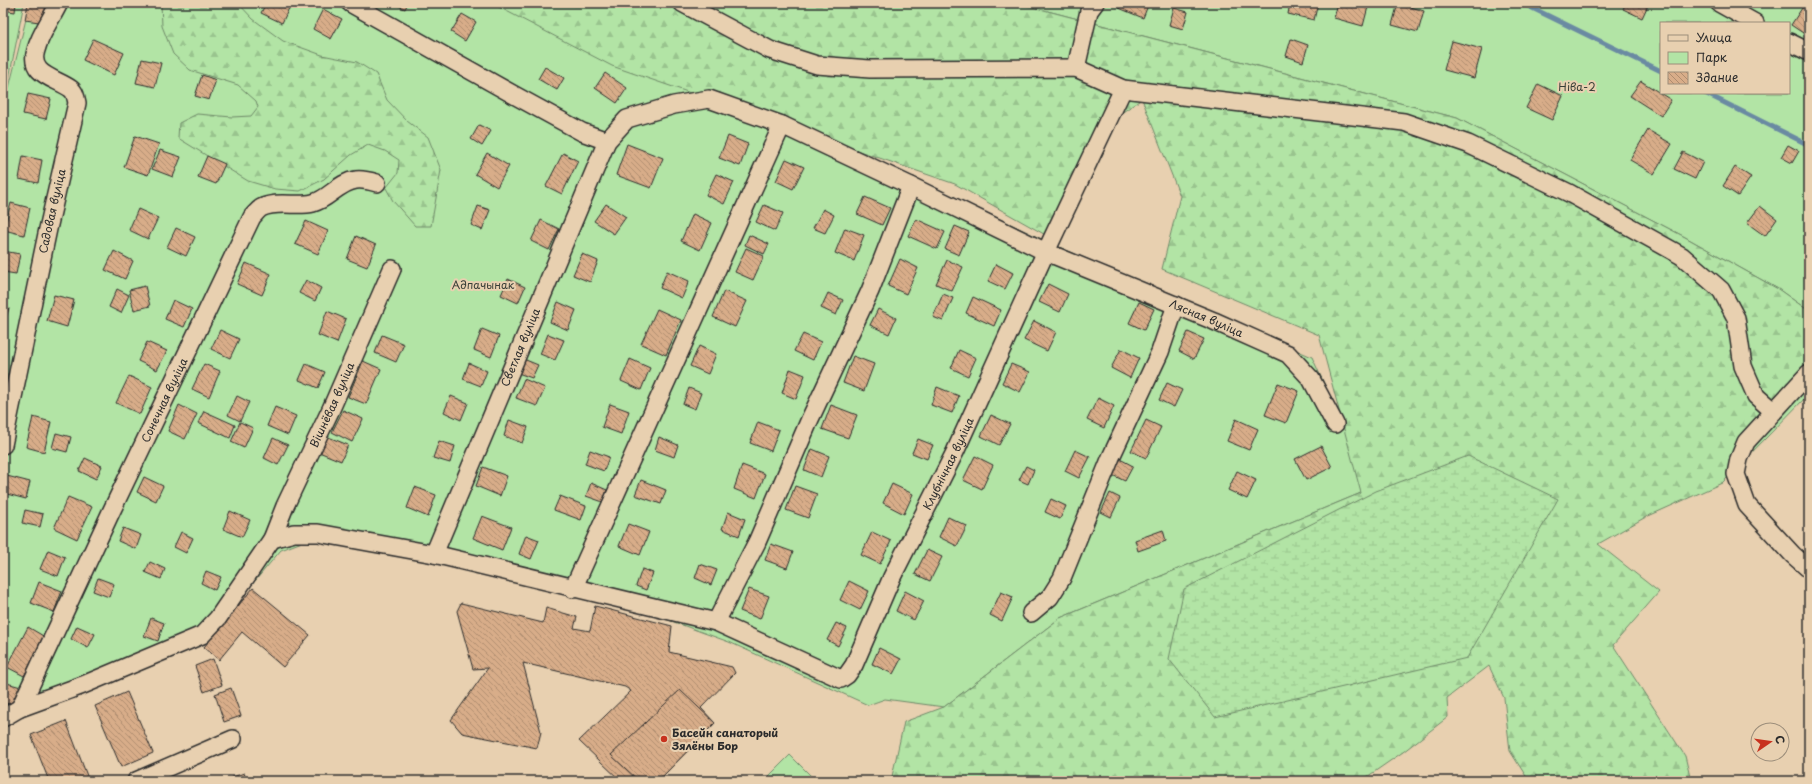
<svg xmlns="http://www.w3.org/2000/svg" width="1812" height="784" font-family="'Playpen Sans',sans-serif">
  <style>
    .green { fill: #b2e4a5; stroke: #6e8868; fill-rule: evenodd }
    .forest { fill: url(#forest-firs); stroke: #6e8868 }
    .wetland { fill: url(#wetland-marsh); stroke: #6e8868 }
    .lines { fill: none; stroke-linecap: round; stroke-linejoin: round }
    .stream { stroke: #6a8aa2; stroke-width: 5 }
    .building { fill: url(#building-back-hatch); stroke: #2b2b2b }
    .minor-casing { stroke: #2b2b2b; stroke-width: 20 }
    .minor { stroke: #e8d0b0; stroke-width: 17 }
    .poi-dot { fill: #c8321e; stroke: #e8d0b0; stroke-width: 1.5 }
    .labels { text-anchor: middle; stroke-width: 4; stroke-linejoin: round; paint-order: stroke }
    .park-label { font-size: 11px; fill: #383e37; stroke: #e8d0b0 }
    .street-label { font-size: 11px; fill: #2b2b2b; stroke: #e8d0b0 }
    .poi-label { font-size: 11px; font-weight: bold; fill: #2b2b2b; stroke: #e8d0b0; text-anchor: start }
  </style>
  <defs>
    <pattern id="forest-firs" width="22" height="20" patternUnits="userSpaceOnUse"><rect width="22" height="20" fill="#b2e4a5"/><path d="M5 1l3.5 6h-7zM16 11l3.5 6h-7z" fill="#99c48e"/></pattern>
    <pattern id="wetland-marsh" width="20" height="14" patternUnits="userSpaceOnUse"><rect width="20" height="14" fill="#b2e4a5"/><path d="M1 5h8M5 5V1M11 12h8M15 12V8" fill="none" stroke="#99c48e"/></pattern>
    <pattern id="building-back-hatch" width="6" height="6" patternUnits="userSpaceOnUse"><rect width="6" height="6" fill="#d8ad89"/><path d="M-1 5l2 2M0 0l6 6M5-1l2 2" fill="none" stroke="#af8d70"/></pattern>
  </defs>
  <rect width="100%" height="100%" fill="#e8d0b0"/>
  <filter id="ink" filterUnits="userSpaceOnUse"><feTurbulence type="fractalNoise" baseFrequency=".025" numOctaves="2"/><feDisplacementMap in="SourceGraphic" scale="8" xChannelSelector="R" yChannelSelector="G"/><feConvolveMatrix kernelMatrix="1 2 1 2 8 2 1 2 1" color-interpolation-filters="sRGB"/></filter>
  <g filter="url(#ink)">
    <!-- green -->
    <g class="green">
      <polygon points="3,3 24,3 3,109"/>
      <polygon points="30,3 547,3 1050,243 1312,357 1356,454 1361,493 1060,618 944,707 885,699 868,705 729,642 638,609 433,562 310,539 281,550 224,618 3,724 3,112"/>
      <path d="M1017 3H1809V311L1778 289 1685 237 1457 118ZM1661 23H1789V93H1661Z"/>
      <polygon points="790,755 816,781 774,781 769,776"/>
    </g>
    <!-- forest -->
    <g class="forest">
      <polygon points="161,3 238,3 253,19 283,41 322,55 357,62 376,74 387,100 407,121 428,137 441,170 431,226 415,226 393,201 386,188 398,173 399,160 385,151 368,145 351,155 324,179 300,191 275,189 248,181 178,138 179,123 197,114 232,117 251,116 258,107 256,101 238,85 190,70 173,54 162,26"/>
      <polygon points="491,3 1017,3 1457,118 1685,237 1778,289 1809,311 1809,394 1722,483 1644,518 1598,544 1659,592 1613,645 1685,756 1691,781 1529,781 1510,751 1504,698 1489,666 1447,698 1448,717 1403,752 1361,781 891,781 904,722 944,707 1060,618 1361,493 1319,335 1162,269 1180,196 1142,99 1102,126 1051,238 955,184 612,66"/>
    </g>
    <!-- wetland -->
    <polygon class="wetland" points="1468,456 1558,499 1467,658 1215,717 1169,659 1184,589 1376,491"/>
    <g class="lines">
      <!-- stream -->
      <g class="stream">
        <polyline points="1522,3 1661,71"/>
        <polyline points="1705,93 1809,145"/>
      </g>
    </g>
    <!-- building -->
    <g class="building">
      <polygon points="3,3 16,3 15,12 3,10"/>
      <polygon points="28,3 48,5 46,23 25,20"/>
      <polygon points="266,3 283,3 290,6 282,23 261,13"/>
      <polygon points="393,3 408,3 405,9"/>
      <polygon points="1122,3 1149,3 1143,18 1119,8"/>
      <polygon points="1290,3 1318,3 1314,20 1288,14"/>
      <polygon points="1338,3 1369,3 1363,26 1334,18"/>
      <polygon points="1398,3 1424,11 1418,32 1392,25"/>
      <polygon points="1626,3 1649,3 1642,18 1623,9"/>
      <polygon points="1804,5 1809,8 1809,37 1791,25"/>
      <polygon points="1174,8 1188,12 1183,29 1169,25"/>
      <polygon points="323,9 342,19 331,39 313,29"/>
      <polygon points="462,14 476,22 465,41 451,32"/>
      <polygon points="93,39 124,53 114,75 83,60"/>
      <polygon points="1291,39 1308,45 1303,62 1286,56"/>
      <polygon points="1452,41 1482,49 1474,78 1444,70"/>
      <polygon points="142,59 161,63 155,87 136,83"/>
      <polygon points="545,67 564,78 557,90 538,79"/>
      <polygon points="605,73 627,88 617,103 595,88"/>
      <polygon points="202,75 216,80 209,100 195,96"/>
      <polygon points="1641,81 1671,100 1661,116 1630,96"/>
      <polygon points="1538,84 1563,96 1552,120 1526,108"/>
      <polygon points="28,94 51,99 46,119 23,114"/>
      <polygon points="479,125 491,131 482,146 471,139"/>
      <polygon points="1648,130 1672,144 1654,174 1630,160"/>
      <polygon points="135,136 159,144 148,175 124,167"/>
      <polygon points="728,136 748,144 740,166 719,158"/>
      <polygon points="627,144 663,158 651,188 616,175"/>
      <polygon points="1788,145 1799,151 1792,163 1781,157"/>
      <polygon points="160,150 181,157 173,177 152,169"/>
      <polygon points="1683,152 1703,162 1695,179 1674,169"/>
      <polygon points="487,153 509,166 497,187 475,174"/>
      <polygon points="563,153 578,161 562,194 546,186"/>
      <polygon points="23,156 42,160 38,183 19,179"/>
      <polygon points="207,156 225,164 216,184 198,177"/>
      <polygon points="786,159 804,167 793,189 776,181"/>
      <polygon points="1735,167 1751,177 1738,196 1723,186"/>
      <polygon points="716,174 734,182 724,204 706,195"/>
      <polygon points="865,197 890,208 882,225 857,214"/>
      <polygon points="11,203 30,208 24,235 4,230"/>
      <polygon points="606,204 626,217 614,234 594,221"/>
      <polygon points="764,205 783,213 775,231 756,222"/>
      <polygon points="478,206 490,210 482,230 471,225"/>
      <polygon points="1760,206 1777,219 1765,236 1747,223"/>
      <polygon points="138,209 158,218 148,239 129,230"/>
      <polygon points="823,209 834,215 825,233 813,228"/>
      <polygon points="693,214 712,223 700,250 681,241"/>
      <polygon points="916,219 945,232 937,249 908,236"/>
      <polygon points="541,220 559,229 549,250 531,241"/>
      <polygon points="306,221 328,231 318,254 295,244"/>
      <polygon points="955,226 969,232 959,255 945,249"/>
      <polygon points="176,228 195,237 186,256 167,247"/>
      <polygon points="845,228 864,235 854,261 835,253"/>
      <polygon points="749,235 769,244 764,254 745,245"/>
      <polygon points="356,236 376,245 367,267 347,259"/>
      <polygon points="746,248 764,256 753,280 735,272"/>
      <polygon points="3,251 20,254 16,274 3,272"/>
      <polygon points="114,251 133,261 125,279 105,270"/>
      <polygon points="582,254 598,261 590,282 573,275"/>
      <polygon points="900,259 918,268 906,294 888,286"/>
      <polygon points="947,260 963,267 952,291 936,284"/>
      <polygon points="246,263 271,274 262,295 237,284"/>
      <polygon points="996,264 1013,273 1005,289 988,281"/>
      <polygon points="667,271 689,281 682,298 660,288"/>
      <polygon points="508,279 525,287 518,303 501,295"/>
      <polygon points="306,280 321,288 315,301 299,293"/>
      <polygon points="1048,284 1068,294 1060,312 1039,302"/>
      <polygon points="145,286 150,306 134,310 129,290"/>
      <polygon points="117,289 129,295 121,313 109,307"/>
      <polygon points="724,291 747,301 735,327 713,317"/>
      <polygon points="828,293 843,300 836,315 821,308"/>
      <polygon points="943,294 953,298 943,321 933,317"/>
      <polygon points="54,295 74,300 67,327 47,321"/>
      <polygon points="973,297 1001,310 994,326 966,313"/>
      <polygon points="173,300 192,309 184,327 165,319"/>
      <polygon points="558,302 576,310 568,330 550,322"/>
      <polygon points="1139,302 1154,309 1144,330 1129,323"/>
      <polygon points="3,306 9,308 4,325 3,325"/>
      <polygon points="657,309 681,320 666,355 641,344"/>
      <polygon points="878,309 896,318 889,334 870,325"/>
      <polygon points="327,311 346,319 337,343 318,335"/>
      <polygon points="1034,321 1056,332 1047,351 1024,340"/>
      <polygon points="482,329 499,336 491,357 474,350"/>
      <polygon points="220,330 239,339 230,358 211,349"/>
      <polygon points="1188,332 1204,339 1194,359 1179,351"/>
      <polygon points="548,334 564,340 555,360 540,354"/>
      <polygon points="803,334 821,342 813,360 794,351"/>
      <polygon points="382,335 404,344 396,362 375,353"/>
      <polygon points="147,342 167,351 157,370 138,361"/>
      <polygon points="699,346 716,354 708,374 690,366"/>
      <polygon points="1121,349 1139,358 1130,378 1111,368"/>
      <polygon points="959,350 976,358 968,376 951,368"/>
      <polygon points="853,356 874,364 864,391 843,383"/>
      <polygon points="521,358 538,365 532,378 515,372"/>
      <polygon points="630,359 650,368 641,390 621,381"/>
      <polygon points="363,361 381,369 366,404 348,397"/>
      <polygon points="469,363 487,371 481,386 463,379"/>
      <polygon points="204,364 220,371 209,397 192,389"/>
      <polygon points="306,364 325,372 318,388 299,380"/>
      <polygon points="1011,364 1030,372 1020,392 1002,383"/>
      <polygon points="790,369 805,375 796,399 782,393"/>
      <polygon points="129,376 152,387 140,414 116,403"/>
      <polygon points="524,379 545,388 537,406 516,398"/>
      <polygon points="1167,383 1182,390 1174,407 1159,400"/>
      <polygon points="1278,383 1299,391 1286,423 1265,415"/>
      <polygon points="937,387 959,396 952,413 931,405"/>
      <polygon points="689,388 701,393 695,409 683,404"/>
      <polygon points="237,396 249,402 240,421 228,415"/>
      <polygon points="451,396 468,403 461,420 444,412"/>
      <polygon points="1098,398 1114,406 1104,428 1087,420"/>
      <polygon points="610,404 629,411 621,434 602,427"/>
      <polygon points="179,405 197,414 185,439 168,431"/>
      <polygon points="831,405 857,415 848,438 822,429"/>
      <polygon points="275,407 296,416 288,435 267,426"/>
      <polygon points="343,410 363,419 352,442 332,432"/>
      <polygon points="204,411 235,425 230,438 198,423"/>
      <polygon points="991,415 1010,424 999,445 981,436"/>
      <polygon points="33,417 51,422 44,452 26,447"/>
      <polygon points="1236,419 1258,429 1249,450 1227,441"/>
      <polygon points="509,420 528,427 522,443 504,436"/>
      <polygon points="1146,420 1161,427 1146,458 1131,451"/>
      <polygon points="240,422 253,428 244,448 231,442"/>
      <polygon points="758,422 779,430 771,451 750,443"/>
      <polygon points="56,433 71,437 67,452 52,448"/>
      <polygon points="326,436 348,445 341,461 319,452"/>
      <polygon points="659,437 678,445 674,457 655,450"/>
      <polygon points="273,438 288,445 278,465 264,458"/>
      <polygon points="918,439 933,445 927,459 912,453"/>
      <polygon points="439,441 455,446 450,463 433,458"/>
      <polygon points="1321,446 1332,467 1306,480 1295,459"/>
      <polygon points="812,449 829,456 821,477 804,470"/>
      <polygon points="590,450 609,457 604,471 585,464"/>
      <polygon points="1075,450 1090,457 1079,478 1065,471"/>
      <polygon points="975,456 993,465 982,489 963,480"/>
      <polygon points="85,458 102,466 96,479 79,471"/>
      <polygon points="1120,459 1133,466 1125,481 1112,475"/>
      <polygon points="742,465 765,474 756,498 734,489"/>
      <polygon points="1026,466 1034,470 1028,484 1019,480"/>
      <polygon points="483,467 507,476 500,496 476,486"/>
      <polygon points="1237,471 1256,480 1247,499 1228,490"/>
      <polygon points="7,476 30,482 26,499 3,493"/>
      <polygon points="144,477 163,486 156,501 137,492"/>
      <polygon points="641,480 666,490 661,504 635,495"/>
      <polygon points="591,483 607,490 603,502 586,496"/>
      <polygon points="892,484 913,494 904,514 883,503"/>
      <polygon points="795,486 817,494 808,518 786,510"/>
      <polygon points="415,487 436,495 428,517 407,508"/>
      <polygon points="1110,493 1120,498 1111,517 1101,512"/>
      <polygon points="560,496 586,506 581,520 554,510"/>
      <polygon points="68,497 92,507 77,539 54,528"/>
      <polygon points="1051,499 1066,506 1060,519 1045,512"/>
      <polygon points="25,510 43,514 40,527 22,523"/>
      <polygon points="230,511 250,520 242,537 223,529"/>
      <polygon points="728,512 745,519 739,536 722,529"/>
      <polygon points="482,516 511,527 502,550 473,538"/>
      <polygon points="948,517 967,526 957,546 939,537"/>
      <polygon points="628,524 649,532 640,555 619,546"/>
      <polygon points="123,528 141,535 136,549 118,541"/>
      <polygon points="1163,530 1166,541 1138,551 1135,540"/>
      <polygon points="181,532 193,538 186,553 174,547"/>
      <polygon points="872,532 891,541 880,564 861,555"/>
      <polygon points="526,535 539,540 531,559 519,554"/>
      <polygon points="771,544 793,552 787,568 765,560"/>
      <polygon points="48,550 65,557 58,576 40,569"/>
      <polygon points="927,550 942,557 930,581 915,574"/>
      <polygon points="150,562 165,569 161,579 145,572"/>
      <polygon points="700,564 717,570 711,585 695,578"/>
      <polygon points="642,569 653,573 646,590 636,586"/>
      <polygon points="206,571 221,577 215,590 201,583"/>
      <polygon points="98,578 114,584 109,597 93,591"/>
      <polygon points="849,581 869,591 860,610 840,600"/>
      <polygon points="39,582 62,591 54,612 31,603"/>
      <polygon points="253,588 310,635 283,667 242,632 219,660 204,647"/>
      <polygon points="749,589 769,596 760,619 740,611"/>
      <polygon points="905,591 924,601 914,620 896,611"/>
      <polygon points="1001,592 1013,597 1002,621 990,615"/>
      <polygon points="461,603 543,623 546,608 577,617 574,628 590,631 595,606 672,626 669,652 732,667 735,673 701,708 715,723 658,781 639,781 633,775 627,781 621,781 579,741 631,691 625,687 523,663 541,732 537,748 462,733 451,720 488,668 473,669 457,611"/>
      <polygon points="151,618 164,623 158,641 144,636"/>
      <polygon points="836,623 847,628 838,646 827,640"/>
      <polygon points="77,626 95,634 88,648 71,639"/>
      <polygon points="28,627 45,637 24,676 7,667"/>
      <polygon points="879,648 901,659 893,674 872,664"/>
      <polygon points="213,659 222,685 204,692 195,666"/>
      <polygon points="3,682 21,687 15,706 3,702"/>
      <polygon points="231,688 241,716 224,722 215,694"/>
      <polygon points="680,690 715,723 658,781 639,781 611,755"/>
      <polygon points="127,692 153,753 121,767 95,706"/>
      <polygon points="66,721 89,781 49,781 31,735"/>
      <polygon points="244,773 247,781 222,781"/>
    </g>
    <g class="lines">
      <!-- minor casing -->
      <g class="minor-casing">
        <g id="minor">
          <polyline points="350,3 516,96 582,132 607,141"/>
          <polyline points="682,3 770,50 817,65 870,69 1076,68 1123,89 1404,122 1468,144 1569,193 1682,256 1721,290 1736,318 1743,366 1756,396 1773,411"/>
          <polyline points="1719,3 1755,23"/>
          <polyline points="1789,42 1809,52"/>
          <polyline points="1076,68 1089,11 1095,3"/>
          <polyline points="1809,373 1746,442 1739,459 1736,474 1747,505 1793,555 1809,569"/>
          <path id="s1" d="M3 445 48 229 77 103C76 98 75 92 71 89 56 78 28 75 36 50 40 34 52 18 59 3"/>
          <path id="s2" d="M272 539 294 533H318L434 554 716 622 841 679 847 675 854 665 892 577 955 452 1042 260 1123 89"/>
          <path id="s3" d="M434 554 607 141 627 119 674 105 709 99 782 125 911 186 1046 252 1214 321 1288 354 1311 379 1335 424"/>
          <polyline points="573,589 782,125"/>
          <polyline points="1031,613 1050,597 1062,578 1111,457 1160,352 1176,305"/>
          <polyline points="716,622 757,542 810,419 870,291 911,186"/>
          <path id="s4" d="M20 708 111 512 252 217C255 214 258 210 261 208 276 200 297 207 313 203 329 199 339 182 356 180 363 179 370 181 377 183"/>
          <path id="s5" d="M3 718 20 708 83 685 202 635 218 618 272 539 285 506 331 409 392 269"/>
          <polyline points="136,781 233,739"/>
        </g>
      </g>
      <!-- minor -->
      <use href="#minor" class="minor"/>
    </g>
  </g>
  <!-- markers -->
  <circle class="poi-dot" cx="664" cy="739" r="4"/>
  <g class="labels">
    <!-- park labels -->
    <g class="park-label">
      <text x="1577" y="91">Ніва-2</text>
      <text x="483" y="289">Адпачынак</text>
    </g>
    <!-- street labels -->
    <g class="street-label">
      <text dy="4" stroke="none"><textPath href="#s1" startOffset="239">Садовая вуліца</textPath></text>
      <text dy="4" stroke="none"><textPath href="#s3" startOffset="1106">Лясная вуліца</textPath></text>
      <text dy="4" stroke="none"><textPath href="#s3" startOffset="224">Светлая вуліца</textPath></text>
      <text dy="4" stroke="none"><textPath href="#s4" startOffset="340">Сонечная вуліца</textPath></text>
      <text dy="4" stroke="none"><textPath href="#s5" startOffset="482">Вішнёвая вуліца</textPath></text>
      <text dy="4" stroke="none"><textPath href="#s2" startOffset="834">Клубнічная вуліца</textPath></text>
    </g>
    <!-- poi labels -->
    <g class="poi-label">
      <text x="672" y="737">Басейн санаторый<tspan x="672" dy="13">Зялёны Бор</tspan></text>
    </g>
  </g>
  <!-- margin -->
  <rect width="1812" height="784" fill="none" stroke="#e8d0b0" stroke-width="16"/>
  <rect x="8" y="8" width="1796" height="768" fill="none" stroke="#2b2b2b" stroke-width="1.5" filter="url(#ink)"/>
  <!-- legend -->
  <rect x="1660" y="22" width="130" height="72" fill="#e8d0b0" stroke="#9c8e7b"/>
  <rect x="1668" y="35" width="20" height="6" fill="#e8d0b0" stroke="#9c8e7b"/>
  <text x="1696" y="42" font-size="12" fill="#2b2b2b">Улица</text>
  <rect x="1668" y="52" width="20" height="12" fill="#b2e4a5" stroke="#9c8e7b"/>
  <text x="1696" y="62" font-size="12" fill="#2b2b2b">Парк</text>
  <rect x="1668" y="72" width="20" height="12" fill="url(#building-back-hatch)" stroke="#9c8e7b"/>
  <text x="1696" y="82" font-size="12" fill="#2b2b2b">Здание</text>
  <!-- north arrow -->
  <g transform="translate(1770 742) rotate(77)"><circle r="19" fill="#e8d0b0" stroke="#9c8e7b"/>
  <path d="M0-3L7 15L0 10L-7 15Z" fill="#c8321e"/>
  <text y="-6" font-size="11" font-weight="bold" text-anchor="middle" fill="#2b2b2b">С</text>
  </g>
</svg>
